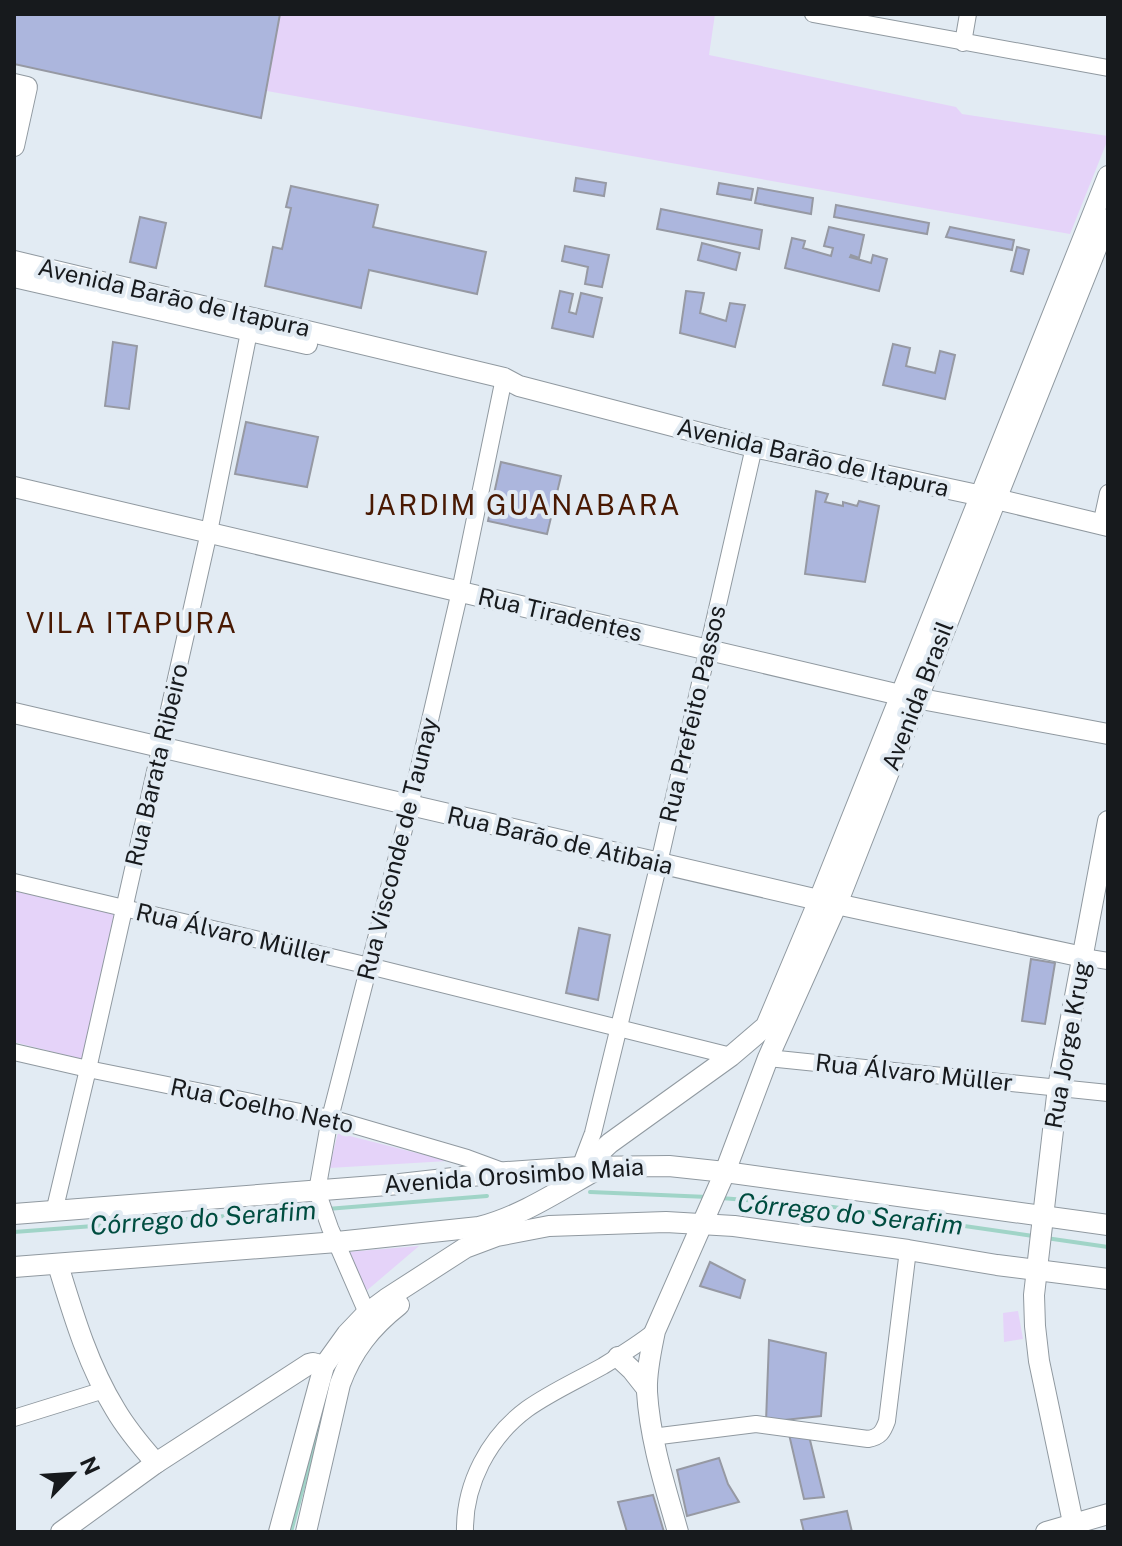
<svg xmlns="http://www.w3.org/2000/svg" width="1122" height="1546" font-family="'Public Sans',sans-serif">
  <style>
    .green { fill: #e5d3f9 }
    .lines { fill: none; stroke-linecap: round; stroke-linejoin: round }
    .stream { stroke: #a0d4c7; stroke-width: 4 }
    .building { fill: #acb6dd; stroke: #9699a3; stroke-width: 2 }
    .minor-casing { stroke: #9099a0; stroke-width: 18 }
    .major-casing { stroke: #9099a0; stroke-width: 22 }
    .minor { stroke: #fff; stroke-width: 16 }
    .major { stroke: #fff; stroke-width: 20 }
    .labels { text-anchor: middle; stroke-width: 8; stroke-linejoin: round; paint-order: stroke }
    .street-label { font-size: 24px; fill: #171a1d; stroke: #e2ebf3 }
    .water-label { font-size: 26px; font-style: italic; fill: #004d40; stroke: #e2ebf3 }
    .quarter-label { font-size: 28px; letter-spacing: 2px; fill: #491902; stroke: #e2ebf3 }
  </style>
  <rect width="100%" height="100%" fill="#e2ebf3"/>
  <!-- green -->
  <g class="green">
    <polygon points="280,14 715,14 709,55 956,107 962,114 1108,136 1108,139 1070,234 267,91"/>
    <polygon points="14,891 114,914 85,1060 14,1042"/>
    <polygon points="338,1133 448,1161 329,1168"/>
    <polygon points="419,1246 365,1292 347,1252"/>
    <polygon points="1018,1311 1023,1339 1004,1342 1003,1313"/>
  </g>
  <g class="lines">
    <!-- stream -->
    <g class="stream">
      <polyline points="590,1192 708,1197"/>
      <polyline points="721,1198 833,1207 1033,1236"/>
      <polyline points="327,1209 487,1196"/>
      <polyline points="14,1232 319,1209"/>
      <polyline points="1046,1238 1108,1247"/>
      <polyline points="291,1532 323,1412"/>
    </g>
  </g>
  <!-- building -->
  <g class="building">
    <polygon points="14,14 280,14 261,118 14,64"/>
    <polygon points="576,178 606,183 604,196 574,191"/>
    <polygon points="719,183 753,189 751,200 717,194"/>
    <polygon points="291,186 378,205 373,227 486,252 477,294 369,270 361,308 265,286 273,247 282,249 291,208 286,207"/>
    <polygon points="758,188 813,198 811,214 755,203"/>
    <polygon points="836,205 929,223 927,234 834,217"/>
    <polygon points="661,209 762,230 759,249 657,229"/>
    <polygon points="140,217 166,223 156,268 130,262"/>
    <polygon points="829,227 864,235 859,258 851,255 850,257 871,263 873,255 887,259 879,291 785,268 792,238 805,241 803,248 831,256 833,248 824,246"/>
    <polygon points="950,227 1014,240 1012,250 946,237"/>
    <polygon points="702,243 740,253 736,270 698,260"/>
    <polygon points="565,246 609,255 602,287 585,284 588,267 562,261"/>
    <polygon points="1017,247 1029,250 1023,274 1011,271"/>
    <polygon points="560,291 573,294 569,312 576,314 581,293 602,298 593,337 552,328"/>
    <polygon points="686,291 704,293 700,313 726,321 730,303 745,305 735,347 680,333"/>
    <polygon points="113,342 137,346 129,409 105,406"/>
    <polygon points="893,344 910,348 906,366 935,373 940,351 955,355 945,399 883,385"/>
    <polygon points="246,422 318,437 307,487 235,474"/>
    <polygon points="501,462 561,476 547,534 488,521"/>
    <polygon points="816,491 828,494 825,502 843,506 843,502 857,506 859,501 879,506 865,582 805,574"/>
    <polygon points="579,928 610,935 598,1000 566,993"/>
    <polygon points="1031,959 1055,963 1045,1024 1022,1021"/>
    <polygon points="710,1262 745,1280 740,1298 700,1286"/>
    <polygon points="769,1340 826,1353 821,1416 766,1422"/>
    <polygon points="788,1430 808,1432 824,1497 804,1499"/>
    <polygon points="719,1458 728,1484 739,1502 687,1516 677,1470"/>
    <polygon points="653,1495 664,1532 627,1532 618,1502"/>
    <polygon points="847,1511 852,1532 804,1532 801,1520"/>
  </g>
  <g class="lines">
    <!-- minor casing -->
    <g class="minor-casing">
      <g id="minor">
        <polyline points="813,14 1108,68"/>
        <polyline points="963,43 968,14"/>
        <polyline points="1101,525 1108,493"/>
        <polyline points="14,882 369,966 731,1056"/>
        <polyline points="1083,957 1108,961"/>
        <polyline points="14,1052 88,1069 330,1118 467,1158 505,1172"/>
        <polyline points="768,1058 1108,1093"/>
        <polyline points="580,1167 593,1133 659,863 754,447"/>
        <polyline points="54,1212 88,1069 209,532 251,322"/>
        <polyline points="367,1313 330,1228 317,1191 330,1118 410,806 460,591 504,378"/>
        <polyline points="14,1418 104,1390"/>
        <path d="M652 1437 756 1424 868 1439C880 1437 883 1432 887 1421L908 1250"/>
        <path d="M465 1532C464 1484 489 1437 527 1409 551 1392 578 1380 603 1366 621 1355 639 1344 655 1331"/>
      </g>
    </g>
    <!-- major casing -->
    <g class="major-casing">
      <g id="major">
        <polyline points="14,84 27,87 14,146"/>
        <polyline points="14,261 504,378 519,386 754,447 996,499 1108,526"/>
        <polyline points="14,277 307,344"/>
        <polyline points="14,487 900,695 1108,734"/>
        <polyline points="14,713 827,902 1083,957"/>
        <polyline points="584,1167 610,1143 731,1056 766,1026 819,900 1108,176"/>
        <polyline points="14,1214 400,1184 507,1172 580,1167 669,1166 725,1172 1108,1225"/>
        <path d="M58 1265C73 1314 88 1365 115 1409 126 1428 141 1446 156 1463"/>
        <path d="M14 1267 337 1242 479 1227C522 1216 560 1190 598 1169"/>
        <polyline points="618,1357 632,1370 647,1389"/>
        <polyline points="61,1532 156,1463 309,1364 313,1363 324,1366"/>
        <polyline points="279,1532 324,1366 347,1334 367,1313 386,1299 465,1248 497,1236 549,1226 666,1222 734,1226 908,1250 997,1265 1108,1279"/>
        <path d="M306 1532 340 1384C352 1351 371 1327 399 1305"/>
        <path d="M678 1532C665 1486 650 1440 647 1392 646 1372 651 1351 655 1331L725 1172 768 1058 837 904 993 507 1108 219"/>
        <polyline points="1046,1532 1108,1514"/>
        <polyline points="1075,1532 1039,1361 1035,1326 1034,1295 1058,1087 1108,821"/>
      </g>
    </g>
    <!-- minor -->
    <use href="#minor" class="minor"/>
    <!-- major -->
    <use href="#major" class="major"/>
  </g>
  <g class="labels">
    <!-- street labels -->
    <g class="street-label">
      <text transform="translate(174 298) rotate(13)" y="8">Avenida Barão de Itapura</text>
      <text transform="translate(813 458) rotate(13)" y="8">Avenida Barão de Itapura</text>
      <text transform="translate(560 615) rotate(13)" y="8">Rua Tiradentes</text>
      <text transform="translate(918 696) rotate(-69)" y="8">Avenida Brasil</text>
      <text transform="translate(693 714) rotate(-77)" y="8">Rua Prefeito Passos</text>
      <text transform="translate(157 765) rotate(-77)" y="8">Rua Barata Ribeiro</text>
      <text transform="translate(560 841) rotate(13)" y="8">Rua Barão de Atibaia</text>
      <text transform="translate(398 849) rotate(-76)" y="8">Rua Visconde de Taunay</text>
      <text transform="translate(233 934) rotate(13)" y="8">Rua Álvaro Müller</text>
      <text transform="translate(1068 1045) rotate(-80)" y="8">Rua Jorge Krug</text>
      <text transform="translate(914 1073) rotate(6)" y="8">Rua Álvaro Müller</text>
      <text transform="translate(262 1106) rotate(12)" y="8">Rua Coelho Neto</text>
      <text transform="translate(514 1176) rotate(-4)" y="8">Avenida Orosimbo Maia</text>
    </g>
    <!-- water labels -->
    <g class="water-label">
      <text transform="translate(850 1214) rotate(6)" y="9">Córrego do Serafim</text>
      <text transform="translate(203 1218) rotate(-4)" y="9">Córrego do Serafim</text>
    </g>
    <!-- quarter labels -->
    <g class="quarter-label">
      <text x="523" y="515">JARDIM GUANABARA</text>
      <text x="132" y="633">VILA ITAPURA</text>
    </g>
  </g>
  <!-- border -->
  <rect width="1122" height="1546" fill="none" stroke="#171a1d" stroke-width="32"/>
  <!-- north arrow -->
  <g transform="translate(72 1474) rotate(65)" stroke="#e2ebf3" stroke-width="6" paint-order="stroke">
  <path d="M0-6L14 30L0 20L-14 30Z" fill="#171a1d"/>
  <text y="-12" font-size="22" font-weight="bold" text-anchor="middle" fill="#171a1d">N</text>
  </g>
</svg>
